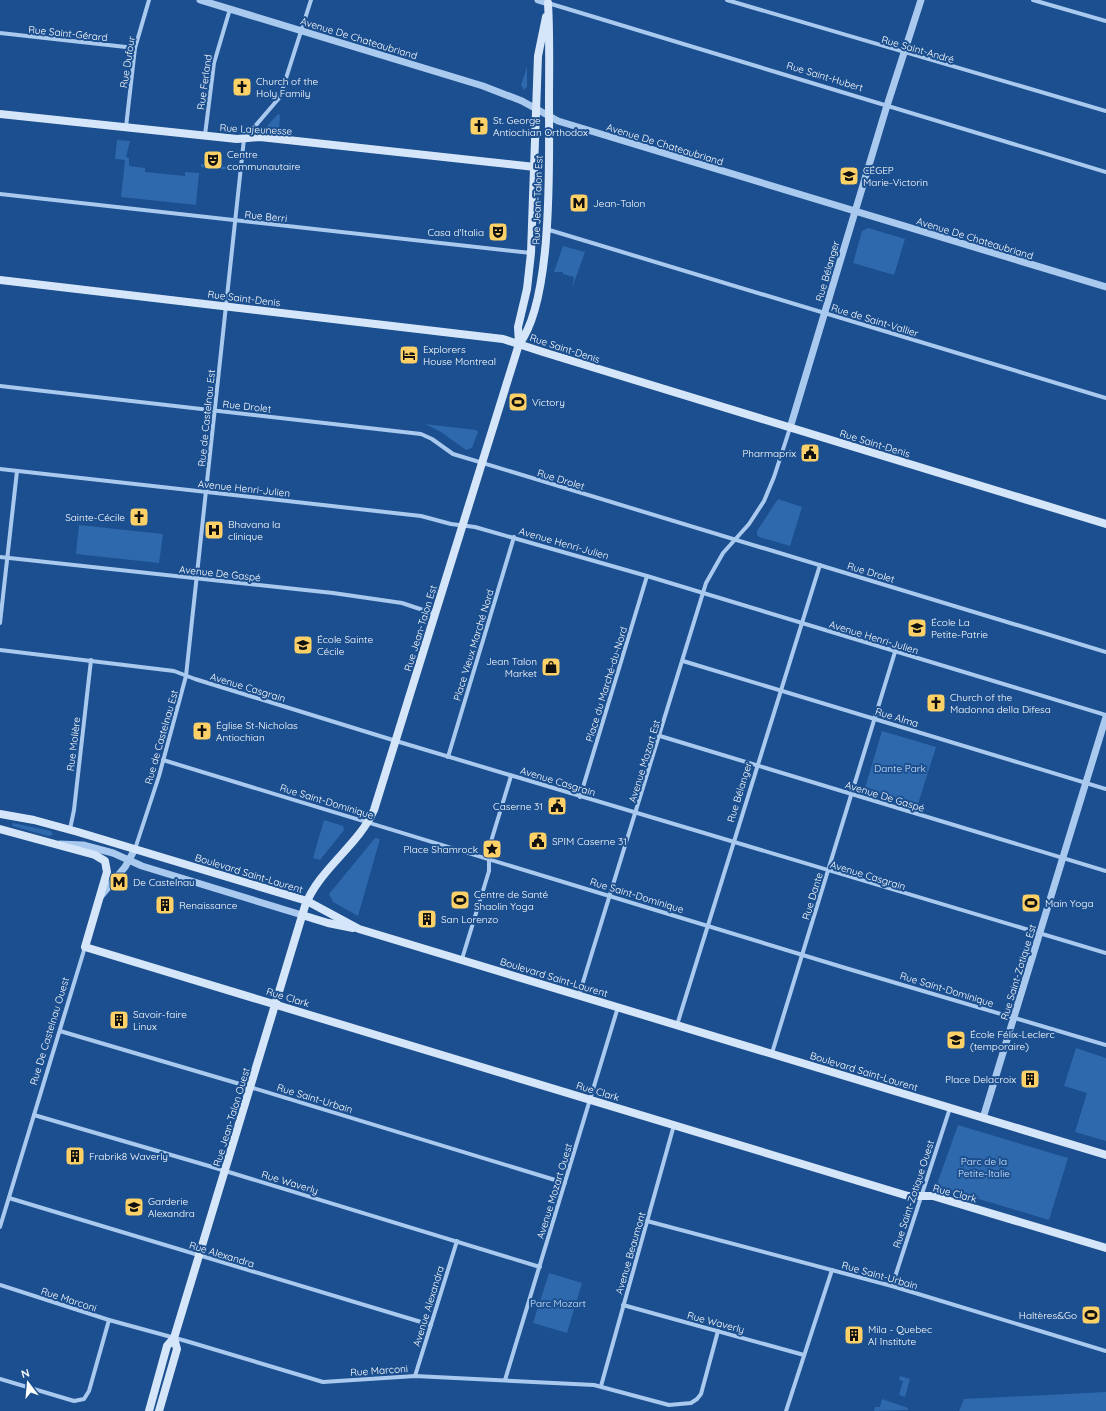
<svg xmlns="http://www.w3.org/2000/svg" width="1106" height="1411" font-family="Quicksand,sans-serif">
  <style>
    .green { fill: #2e69ad }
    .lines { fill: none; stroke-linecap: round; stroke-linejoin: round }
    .minor { stroke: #a9c9ee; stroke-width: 4 }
    .tertiary { stroke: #a9c9ee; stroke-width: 7 }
    .secondary { stroke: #d6e6fa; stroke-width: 8 }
    .labels { text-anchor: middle; stroke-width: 4; stroke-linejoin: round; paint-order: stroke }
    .street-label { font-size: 10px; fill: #fff; stroke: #1b4f8f }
    .poi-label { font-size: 10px; fill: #fff; stroke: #1b4f8f; text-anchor: start }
    .park-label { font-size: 10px; fill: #cfe3fa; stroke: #1b4f8f }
  </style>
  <rect width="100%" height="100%" fill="#1b4f8f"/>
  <!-- green -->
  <g class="green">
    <polygon points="527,67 527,87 524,90 521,85"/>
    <polygon points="278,114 280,115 279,128 266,127"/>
    <polygon points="117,140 130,141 126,157 129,158 129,166 145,168 145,172 185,176 185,172 199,173 196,205 121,197 125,160 115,159"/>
    <polygon points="228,163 232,163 231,170 201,167 201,164 228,167"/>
    <polygon points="868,228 905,239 894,275 853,263 862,231"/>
    <polygon points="563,246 585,252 572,288 574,277 563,274 563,272 554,272"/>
    <polygon points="425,424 476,430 478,432 472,448 466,450 441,432"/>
    <polygon points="778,499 802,507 790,546 759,537 757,535 757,531"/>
    <polygon points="79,525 163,534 159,563 76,554"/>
    <polygon points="882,731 936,747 918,804 865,788"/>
    <polygon points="324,820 343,826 344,830 320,860 313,858"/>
    <polygon points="13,823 51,831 53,835 48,836 12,826"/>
    <polygon points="375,838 380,839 358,916 333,902 329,894"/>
    <polygon points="1076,1048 1106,1058 1106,1141 1075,1132 1087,1093 1064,1086"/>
    <polygon points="958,1125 1068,1158 1049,1220 939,1187 937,1184"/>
    <polygon points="549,1273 582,1283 567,1333 533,1323"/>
    <polygon points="900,1376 910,1379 905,1397 899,1395 903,1381 899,1380"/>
    <polygon points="1106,1392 1106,1411 959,1411 964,1399"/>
    <polygon points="882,1399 908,1408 908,1410 874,1411 875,1407 880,1407"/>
  </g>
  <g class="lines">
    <!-- minor -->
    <g class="minor">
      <polyline points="727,0 1106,111"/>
      <polyline points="1033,0 1106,21"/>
      <polyline points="548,3 1106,172"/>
      <polyline points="0,33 135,48"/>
      <polyline points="126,127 135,48 149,0"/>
      <polyline points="205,135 214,63 230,9"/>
      <polyline points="0,194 531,253"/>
      <polyline points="546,229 1106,398"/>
      <polyline points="0,386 421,434 432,439 453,454 1106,652"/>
      <polyline points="0,469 421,516 451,524 475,527 647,576 1106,715"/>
      <polyline points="0,557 333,593 402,603 435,614"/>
      <polyline points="0,623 17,471"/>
      <polyline points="0,650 174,671 195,679 396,741 1106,953"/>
      <polyline points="683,661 1106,789"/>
      <polyline points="660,736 1106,871"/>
      <polyline points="448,757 514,537"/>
      <polyline points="163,760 852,970 1106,1045"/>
      <polyline points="580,797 647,576"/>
      <polyline points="70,829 74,810 91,660"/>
      <polyline points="135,849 159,776 186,676 244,139 280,97 311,0"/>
      <polyline points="462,959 489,871 489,848 511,776"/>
      <polyline points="579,995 706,583 723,553 749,524 764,501 774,477 790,428"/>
      <polyline points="677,1025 820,565"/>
      <polyline points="60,1031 250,1087 565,1183"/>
      <polyline points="772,1053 895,652"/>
      <polyline points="34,1115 209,1166 540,1267"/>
      <polyline points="9,1198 431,1325"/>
      <polyline points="647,1221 892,1286 1106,1351"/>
      <polyline points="0,1227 85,947"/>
      <polyline points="0,1285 109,1320 186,1341 323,1382 415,1376 594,1385 669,1405 691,1403 697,1399 701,1394 718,1331"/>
      <polyline points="892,1286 950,1108"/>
      <polyline points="623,1305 804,1355"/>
      <polyline points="415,1376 457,1241"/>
      <polyline points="0,1379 74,1401 84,1399 89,1391 109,1320"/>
      <polyline points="505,1380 618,1007"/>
      <polyline points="601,1386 674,1125"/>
      <polyline points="786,1411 832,1270"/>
    </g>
    <!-- tertiary -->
    <g class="tertiary">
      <polyline points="200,0 483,86 522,101 558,121 1106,287"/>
      <polyline points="538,0 548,3"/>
      <polyline points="790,428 885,112 921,0"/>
      <polyline points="60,844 83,845 113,853 142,866 302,915"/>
      <polyline points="100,897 125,867 135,849"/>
      <polyline points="983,1118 1106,717"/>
    </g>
    <!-- secondary -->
    <g class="secondary">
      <polyline points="0,114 237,139 260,137 535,167"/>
      <polyline points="0,280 503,339 543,352 1106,524"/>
      <polyline points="519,344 518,327 527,289 531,253 538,56 546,17"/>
      <polyline points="0,814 34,820 78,832 307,901 359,929 1106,1155"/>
      <polyline points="0,829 95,855 105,861 107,872 85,947 908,1196 933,1196 1106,1248"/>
      <polyline points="302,915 328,923 353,928"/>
      <path d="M149 1411 167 1346 174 1338 305 906C319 869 358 846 374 810L519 344C553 301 549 162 549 106 549 72 550 38 548 3"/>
      <polyline points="159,1411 177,1349 174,1338"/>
    </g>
  </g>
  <!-- icons -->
  <defs>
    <g id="church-square" transform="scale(1)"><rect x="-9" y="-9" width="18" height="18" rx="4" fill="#ffd166" stroke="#1b4f8f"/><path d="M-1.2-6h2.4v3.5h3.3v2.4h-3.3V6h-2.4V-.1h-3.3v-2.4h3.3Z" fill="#111"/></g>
    <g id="theatre-square" transform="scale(1)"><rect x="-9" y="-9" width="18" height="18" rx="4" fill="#ffd166" stroke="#1b4f8f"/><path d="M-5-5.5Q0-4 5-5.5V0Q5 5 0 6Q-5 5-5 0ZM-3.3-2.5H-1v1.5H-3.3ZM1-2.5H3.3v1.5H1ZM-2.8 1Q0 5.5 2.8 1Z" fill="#111"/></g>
    <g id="school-square" transform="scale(1)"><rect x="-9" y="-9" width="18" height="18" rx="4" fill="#ffd166" stroke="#1b4f8f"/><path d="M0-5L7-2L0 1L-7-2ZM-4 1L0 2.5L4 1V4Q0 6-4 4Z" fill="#111"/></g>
    <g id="metro-square" transform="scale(1)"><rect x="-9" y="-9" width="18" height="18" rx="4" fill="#ffd166" stroke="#1b4f8f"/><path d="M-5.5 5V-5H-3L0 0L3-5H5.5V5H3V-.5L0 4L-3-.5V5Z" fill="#111"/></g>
    <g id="hotel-square" transform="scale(1)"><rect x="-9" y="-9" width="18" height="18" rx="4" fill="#ffd166" stroke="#1b4f8f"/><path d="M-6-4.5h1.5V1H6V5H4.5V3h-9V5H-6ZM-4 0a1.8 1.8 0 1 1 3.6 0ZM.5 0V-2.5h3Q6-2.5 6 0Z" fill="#111"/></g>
    <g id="stadium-square" transform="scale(1)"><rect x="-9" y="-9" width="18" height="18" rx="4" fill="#ffd166" stroke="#1b4f8f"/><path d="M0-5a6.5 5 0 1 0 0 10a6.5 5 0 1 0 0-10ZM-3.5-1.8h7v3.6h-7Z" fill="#111"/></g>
    <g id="civic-square" transform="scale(1)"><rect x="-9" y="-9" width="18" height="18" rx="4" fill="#ffd166" stroke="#1b4f8f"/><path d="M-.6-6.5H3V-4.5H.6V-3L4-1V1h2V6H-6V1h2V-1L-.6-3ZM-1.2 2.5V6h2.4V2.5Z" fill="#111"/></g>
    <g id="hospital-square" transform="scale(1)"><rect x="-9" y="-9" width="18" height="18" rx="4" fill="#ffd166" stroke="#1b4f8f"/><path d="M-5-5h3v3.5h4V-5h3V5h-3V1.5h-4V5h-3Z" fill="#111"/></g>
    <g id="shop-square" transform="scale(1)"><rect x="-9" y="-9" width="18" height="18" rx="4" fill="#ffd166" stroke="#1b4f8f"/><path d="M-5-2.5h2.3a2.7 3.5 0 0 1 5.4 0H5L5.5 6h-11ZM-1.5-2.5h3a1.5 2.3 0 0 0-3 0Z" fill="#111"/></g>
    <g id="sight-square" transform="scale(1)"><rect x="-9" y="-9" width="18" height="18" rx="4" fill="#ffd166" stroke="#1b4f8f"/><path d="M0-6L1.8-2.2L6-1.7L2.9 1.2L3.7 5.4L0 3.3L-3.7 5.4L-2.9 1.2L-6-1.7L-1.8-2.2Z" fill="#111"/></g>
    <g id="building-square" transform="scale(1)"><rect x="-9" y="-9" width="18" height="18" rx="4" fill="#ffd166" stroke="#1b4f8f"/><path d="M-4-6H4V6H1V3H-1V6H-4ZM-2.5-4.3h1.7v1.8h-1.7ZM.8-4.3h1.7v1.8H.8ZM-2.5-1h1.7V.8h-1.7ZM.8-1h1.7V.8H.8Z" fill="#111"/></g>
  </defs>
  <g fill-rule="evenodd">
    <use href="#church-square" x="242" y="87"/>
    <use href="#church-square" x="479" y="126"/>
    <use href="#theatre-square" x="213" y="160"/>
    <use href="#school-square" x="849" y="176"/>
    <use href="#metro-square" x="579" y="203"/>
    <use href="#theatre-square" x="498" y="232"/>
    <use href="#hotel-square" x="409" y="355"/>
    <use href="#stadium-square" x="518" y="402"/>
    <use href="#civic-square" x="810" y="453"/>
    <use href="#church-square" x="139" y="517"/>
    <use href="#hospital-square" x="214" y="530"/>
    <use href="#school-square" x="917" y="628"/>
    <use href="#school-square" x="303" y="645"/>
    <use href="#shop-square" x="551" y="667"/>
    <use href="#church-square" x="936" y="703"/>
    <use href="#church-square" x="202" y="731"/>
    <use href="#civic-square" x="557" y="806"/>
    <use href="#civic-square" x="538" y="841"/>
    <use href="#sight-square" x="492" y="849"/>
    <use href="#metro-square" x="119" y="882"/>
    <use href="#stadium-square" x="460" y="900"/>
    <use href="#stadium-square" x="1031" y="903"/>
    <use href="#building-square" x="165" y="905"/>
    <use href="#building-square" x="427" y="919"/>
    <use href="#building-square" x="119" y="1020"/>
    <use href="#school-square" x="956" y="1040"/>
    <use href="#building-square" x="1030" y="1079"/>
    <use href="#building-square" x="75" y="1156"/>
    <use href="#school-square" x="134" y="1207"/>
    <use href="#stadium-square" x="1091" y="1315"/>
    <use href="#building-square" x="854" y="1335"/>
  </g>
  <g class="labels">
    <!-- street labels -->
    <g class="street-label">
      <text transform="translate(68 33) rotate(6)" y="4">Rue Saint-Gérard</text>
      <text transform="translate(359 38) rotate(17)" y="4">Avenue De Chateaubriand</text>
      <text transform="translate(918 49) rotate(16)" y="4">Rue Saint-André</text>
      <text transform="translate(127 62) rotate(-81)" y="4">Rue Dufour</text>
      <text transform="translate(825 76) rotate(17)" y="4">Rue Saint-Hubert</text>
      <text transform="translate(204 82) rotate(-82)" y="4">Rue Ferland</text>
      <text transform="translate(256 129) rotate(3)" y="4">Rue Lajeunesse</text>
      <text transform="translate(665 144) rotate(17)" y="4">Avenue De Chateaubriand</text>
      <text transform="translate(537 200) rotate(-88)" y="4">Rue Jean-Talon Est</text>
      <text transform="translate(266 216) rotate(6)" y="4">Rue Berri</text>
      <text transform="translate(975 238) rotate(17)" y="4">Avenue De Chateaubriand</text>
      <text transform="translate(827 271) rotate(-74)" y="4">Rue Bélanger</text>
      <text transform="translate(244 298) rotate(7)" y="4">Rue Saint-Denis</text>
      <text transform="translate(875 320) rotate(17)" y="4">Rue de Saint-Vallier</text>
      <text transform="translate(565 348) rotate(18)" y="4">Rue Saint-Denis</text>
      <text transform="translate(247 406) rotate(6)" y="4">Rue Drolet</text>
      <text transform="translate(206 418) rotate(-84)" y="4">Rue de Castelnau Est</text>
      <text transform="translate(875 443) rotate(17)" y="4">Rue Saint-Denis</text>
      <text transform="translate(561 479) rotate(17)" y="4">Rue Drolet</text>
      <text transform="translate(244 488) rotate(6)" y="4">Avenue Henri-Julien</text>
      <text transform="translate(564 543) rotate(16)" y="4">Avenue Henri-Julien</text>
      <text transform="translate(871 572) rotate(17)" y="4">Rue Drolet</text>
      <text transform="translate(220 573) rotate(6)" y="4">Avenue De Gaspé</text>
      <text transform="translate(420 628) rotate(-73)" y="4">Rue Jean-Talon Est</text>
      <text transform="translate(874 637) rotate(17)" y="4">Avenue Henri-Julien</text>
      <text transform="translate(473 645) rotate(-73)" y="4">Place Vieux Marché Nord</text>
      <text transform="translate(606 684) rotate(-73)" y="4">Place du Marché-du-Nord</text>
      <text transform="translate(248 687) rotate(17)" y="4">Avenue Casgrain</text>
      <text transform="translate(897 717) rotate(17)" y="4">Rue Alma</text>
      <text transform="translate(161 737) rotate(-74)" y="4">Rue de Castelnau Est</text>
      <text transform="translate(73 744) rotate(-83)" y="4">Rue Molière</text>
      <text transform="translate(644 761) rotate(-73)" y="4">Avenue Mozart Est</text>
      <text transform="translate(558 781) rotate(17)" y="4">Avenue Casgrain</text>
      <text transform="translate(739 792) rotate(-73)" y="4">Rue Bélanger</text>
      <text transform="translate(885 796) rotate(17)" y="4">Avenue De Gaspé</text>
      <text transform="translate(327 801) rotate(17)" y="4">Rue Saint-Dominique</text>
      <text transform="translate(249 873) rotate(17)" y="4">Boulevard Saint-Laurent</text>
      <text transform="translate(868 875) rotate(17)" y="4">Avenue Casgrain</text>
      <text transform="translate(637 895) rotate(17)" y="4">Rue Saint-Dominique</text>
      <text transform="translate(812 896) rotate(-73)" y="4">Rue Dante</text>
      <text transform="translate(1018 972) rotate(-73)" y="4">Rue Saint-Zotique Est</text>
      <text transform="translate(554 977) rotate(17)" y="4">Boulevard Saint-Laurent</text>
      <text transform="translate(947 989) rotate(17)" y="4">Rue Saint-Dominique</text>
      <text transform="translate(288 997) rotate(17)" y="4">Rue Clark</text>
      <text transform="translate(49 1031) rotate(-73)" y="4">Rue De Castelnau Ouest</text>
      <text transform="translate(864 1071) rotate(17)" y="4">Boulevard Saint-Laurent</text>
      <text transform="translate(598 1091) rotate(17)" y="4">Rue Clark</text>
      <text transform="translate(315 1098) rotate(17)" y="4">Rue Saint-Urbain</text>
      <text transform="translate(231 1117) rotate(-73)" y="4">Rue Jean-Talon Ouest</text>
      <text transform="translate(290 1182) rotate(17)" y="4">Rue Waverly</text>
      <text transform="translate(554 1191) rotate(-73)" y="4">Avenue Mozart Ouest</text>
      <text transform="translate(955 1193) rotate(15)" y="4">Rue Clark</text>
      <text transform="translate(913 1194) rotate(-72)" y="4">Rue Saint-Zotique Ouest</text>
      <text transform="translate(630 1253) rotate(-74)" y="4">Avenue Beaumont</text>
      <text transform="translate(222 1254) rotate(17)" y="4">Rue Alexandra</text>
      <text transform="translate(880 1275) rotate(16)" y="4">Rue Saint-Urbain</text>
      <text transform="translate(69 1299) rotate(18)" y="4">Rue Marconi</text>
      <text transform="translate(428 1306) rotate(-73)" y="4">Avenue Alexandra</text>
      <text transform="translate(716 1322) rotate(15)" y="4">Rue Waverly</text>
      <text transform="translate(379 1370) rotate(-4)" y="4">Rue Marconi</text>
    </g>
    <!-- poi labels -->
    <g class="poi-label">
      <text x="256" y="85">Church of the<tspan x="256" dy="12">Holy Family</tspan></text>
      <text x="493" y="124">St. George<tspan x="493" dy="12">Antiochian Orthodox</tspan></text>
      <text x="227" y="158">Centre<tspan x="227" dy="12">communautaire</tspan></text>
      <text x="863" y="174">CÉGEP<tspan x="863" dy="12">Marie-Victorin</tspan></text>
      <text x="593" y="207">Jean-Talon</text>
      <text x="484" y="236" text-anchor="end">Casa d'Italia</text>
      <text x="423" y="353">Explorers<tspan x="423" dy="12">House Montreal</tspan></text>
      <text x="532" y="406">Victory</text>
      <text x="796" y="457" text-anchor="end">Pharmaprix</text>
      <text x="125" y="521" text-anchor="end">Sainte-Cécile</text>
      <text x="228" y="528">Bhavana la<tspan x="228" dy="12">clinique</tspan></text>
      <text x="931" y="626">École La<tspan x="931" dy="12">Petite-Patrie</tspan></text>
      <text x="317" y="643">École Sainte<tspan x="317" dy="12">Cécile</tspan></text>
      <text x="537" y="665" text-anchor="end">Jean Talon<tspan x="537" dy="12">Market</tspan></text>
      <text x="950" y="701">Church of the<tspan x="950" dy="12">Madonna della Difesa</tspan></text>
      <text x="216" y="729">Église St-Nicholas<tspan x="216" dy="12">Antiochian</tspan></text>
      <text x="543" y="810" text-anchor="end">Caserne 31</text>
      <text x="552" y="845">SPIM Caserne 31</text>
      <text x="478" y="853" text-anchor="end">Place Shamrock</text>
      <text x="133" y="886">De Castelnau</text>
      <text x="474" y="898">Centre de Santé<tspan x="474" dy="12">Shaolin Yoga</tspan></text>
      <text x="1045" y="907">Main Yoga</text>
      <text x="179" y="909">Renaissance</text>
      <text x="441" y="923">San Lorenzo</text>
      <text x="133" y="1018">Savoir-faire<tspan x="133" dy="12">Linux</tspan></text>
      <text x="970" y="1038">École Félix-Leclerc<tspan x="970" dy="12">(temporaire)</tspan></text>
      <text x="1016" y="1083" text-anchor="end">Place Delacroix</text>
      <text x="89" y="1160">Frabrik8 Waverly</text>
      <text x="148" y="1205">Garderie<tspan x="148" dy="12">Alexandra</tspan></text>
      <text x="1077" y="1319" text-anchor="end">Haltères&amp;Go</text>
      <text x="868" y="1333">Mila - Quebec<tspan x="868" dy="12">AI Institute</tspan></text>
    </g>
    <!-- park labels -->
    <g class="park-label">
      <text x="900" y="772">Dante Park</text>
      <text x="984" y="1165">Parc de la<tspan x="984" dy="12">Petite-Italie</tspan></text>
      <text x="558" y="1307">Parc Mozart</text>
    </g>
  </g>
  <!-- north arrow -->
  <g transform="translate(28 1383) rotate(344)" stroke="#1b4f8f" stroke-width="3" paint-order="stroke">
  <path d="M0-3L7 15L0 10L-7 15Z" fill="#ffffff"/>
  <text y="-6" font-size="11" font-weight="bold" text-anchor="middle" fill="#ffffff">N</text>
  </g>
</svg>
